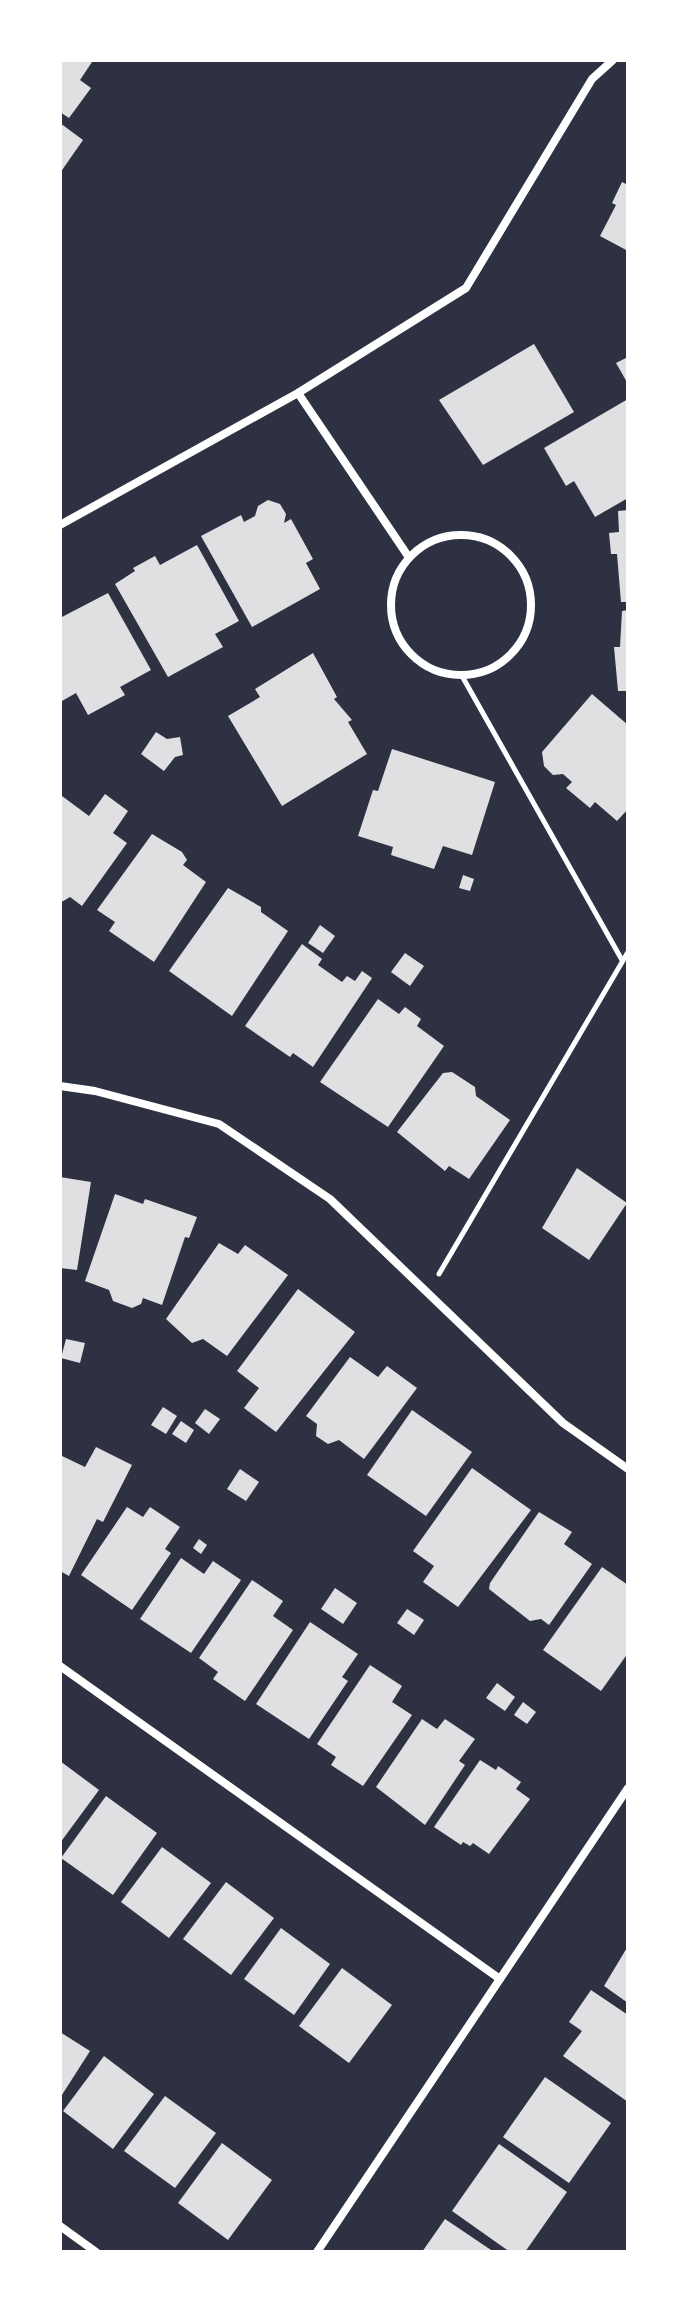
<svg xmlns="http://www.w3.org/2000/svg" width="688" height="2312" font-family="'IBM Plex Sans',sans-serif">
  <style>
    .building { fill: #e0e0e3 }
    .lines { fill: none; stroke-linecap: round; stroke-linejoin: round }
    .path { stroke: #fff; stroke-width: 5 }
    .minor { stroke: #fff; stroke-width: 8 }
  </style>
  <rect width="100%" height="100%" fill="#2d3142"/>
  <!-- building -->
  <g class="building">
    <polygon points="60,60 92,62 80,80 91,88 69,118 60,112"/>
    <polygon points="60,123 83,140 60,173"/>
    <polygon points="622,182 628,185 628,251 600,236 616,205 612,203"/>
    <polygon points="534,344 574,412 483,465 439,400"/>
    <polygon points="628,357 628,384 616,363"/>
    <polygon points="628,399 628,498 595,517 574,481 566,486 544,448"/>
    <polygon points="268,500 280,504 286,514 284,523 291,519 313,559 306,563 320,589 252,627 201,536 241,515 244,522 255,516 258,506"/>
    <polygon points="628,510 628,602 621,602 617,554 611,554 609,533 619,532 618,511"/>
    <polygon points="197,545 239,621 215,634 223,647 168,677 115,584 135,571 133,568 155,556 160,565"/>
    <polygon points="108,593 151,670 120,687 125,695 88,715 76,693 62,701 60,697 60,618"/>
    <polygon points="628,610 628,691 618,691 614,647 620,647 622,611"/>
    <polygon points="313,653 337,697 334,699 352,720 348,722 367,754 282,806 228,716 260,697 255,689"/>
    <polygon points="592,694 628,725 628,809 617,821 595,802 590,808 566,788 572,782 563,774 553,775 544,766 542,752"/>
    <polygon points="156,732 167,739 180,737 183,755 175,757 164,771 141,754"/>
    <polygon points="392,749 495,782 472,855 443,846 434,869 391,855 393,847 358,836 373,790 378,791"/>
    <polygon points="105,794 128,811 113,833 127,843 82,906 70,897 60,903 60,799 62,796 89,816"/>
    <polygon points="152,834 182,852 187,860 183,865 206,882 154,962 109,931 115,922 97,910"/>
    <polygon points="463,875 474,879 470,891 459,888"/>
    <polygon points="228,888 261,907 261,912 288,931 232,1016 169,971"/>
    <polygon points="320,925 335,936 323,953 308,943"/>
    <polygon points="302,944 322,959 318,965 342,982 347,976 355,981 362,971 372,978 313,1067 293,1053 290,1057 245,1026"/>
    <polygon points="405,953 424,966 410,986 391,972"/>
    <polygon points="378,999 399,1014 405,1007 421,1019 417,1026 444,1046 388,1127 320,1082"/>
    <polygon points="452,1072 475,1087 476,1096 510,1120 469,1179 449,1166 445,1171 397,1132 443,1073"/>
    <polygon points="577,1168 627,1203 589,1260 542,1228"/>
    <polygon points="60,1177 91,1182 77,1270 60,1268"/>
    <polygon points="115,1194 143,1204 145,1199 197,1217 189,1238 185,1237 162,1305 143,1298 141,1304 132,1308 113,1301 109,1290 85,1281"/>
    <polygon points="219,1243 238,1254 245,1245 288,1275 227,1356 203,1339 192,1343 166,1319"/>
    <polygon points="298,1289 355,1332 276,1432 244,1408 259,1388 237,1371"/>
    <polygon points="66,1339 85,1343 80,1363 61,1358"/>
    <polygon points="350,1357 378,1377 387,1366 417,1388 364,1459 339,1440 328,1444 316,1436 317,1424 306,1416"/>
    <polygon points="163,1407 177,1416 166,1434 151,1425"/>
    <polygon points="205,1409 220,1419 209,1434 195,1423"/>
    <polygon points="412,1410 472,1452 426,1516 367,1475"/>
    <polygon points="181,1421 194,1430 186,1443 172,1434"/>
    <polygon points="96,1447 132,1465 103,1522 97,1519 69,1576 60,1571 60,1455 85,1467"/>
    <polygon points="472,1468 531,1510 458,1607 423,1582 434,1566 413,1551"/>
    <polygon points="240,1469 259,1482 246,1501 227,1489"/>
    <polygon points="127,1507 143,1517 150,1507 180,1527 165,1549 171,1553 132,1610 81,1575"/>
    <polygon points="539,1512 572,1532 564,1544 592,1564 549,1625 541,1619 530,1621 489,1589 490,1583"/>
    <polygon points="199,1539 207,1545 201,1554 193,1548"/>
    <polygon points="181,1558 204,1574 213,1561 241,1580 191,1653 140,1619"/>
    <polygon points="602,1567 628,1585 628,1653 601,1691 543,1650"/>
    <polygon points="252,1580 283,1601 273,1616 293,1630 245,1701 213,1679 218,1672 199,1658"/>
    <polygon points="335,1588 357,1603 343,1624 321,1609"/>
    <polygon points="407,1609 424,1620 414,1635 397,1623"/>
    <polygon points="310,1622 358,1654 342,1677 348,1681 309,1739 256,1704"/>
    <polygon points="370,1665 402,1686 392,1702 412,1715 363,1786 331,1765 336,1757 317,1744"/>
    <polygon points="497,1683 515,1697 505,1711 486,1698"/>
    <polygon points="523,1702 536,1712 527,1724 514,1715"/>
    <polygon points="422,1719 437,1729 445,1719 475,1739 459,1761 465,1765 425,1825 376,1787"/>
    <polygon points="480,1760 496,1770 498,1766 521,1782 516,1789 530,1799 489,1854 473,1843 470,1846 463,1842 461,1845 434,1827"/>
    <polygon points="60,1761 99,1790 60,1843"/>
    <polygon points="106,1796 157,1833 113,1895 61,1858"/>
    <polygon points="162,1847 211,1883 169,1938 121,1902"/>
    <polygon points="226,1882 274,1918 231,1975 183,1939"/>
    <polygon points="281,1928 330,1964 294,2015 244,1979"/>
    <polygon points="628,1946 628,2003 604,1986"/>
    <polygon points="342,1968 392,2005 349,2063 299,2026"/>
    <polygon points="591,1990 628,2015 628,2102 563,2056 582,2031 569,2022"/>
    <polygon points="60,2032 90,2051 60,2098"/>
    <polygon points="104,2056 154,2094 113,2149 63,2111"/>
    <polygon points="545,2077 611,2123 569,2183 503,2137"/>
    <polygon points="165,2096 216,2133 175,2188 124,2151"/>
    <polygon points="222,2143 272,2180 228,2240 178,2203"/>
    <polygon points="499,2144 567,2192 525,2252 510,2252 452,2211"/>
    <polygon points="445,2219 494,2252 422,2252"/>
  </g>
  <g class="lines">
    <!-- path -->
    <g class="path">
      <polyline points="462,676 622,960"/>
      <polyline points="439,1274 628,952"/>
    </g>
    <!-- minor -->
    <g class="minor">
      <polyline points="298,393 408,556"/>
      <polyline points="60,525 298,393 466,288 592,79 613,60"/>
      <circle cx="461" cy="605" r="70"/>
      <polyline points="60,1086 95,1091 219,1124 330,1199 563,1423 628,1469"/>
      <polyline points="60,1666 500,1979"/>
      <polyline points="60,2226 96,2252"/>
      <polyline points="317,2252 628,1788"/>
    </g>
  </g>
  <!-- border -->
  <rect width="688" height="2312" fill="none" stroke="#ffffff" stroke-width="124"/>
</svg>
